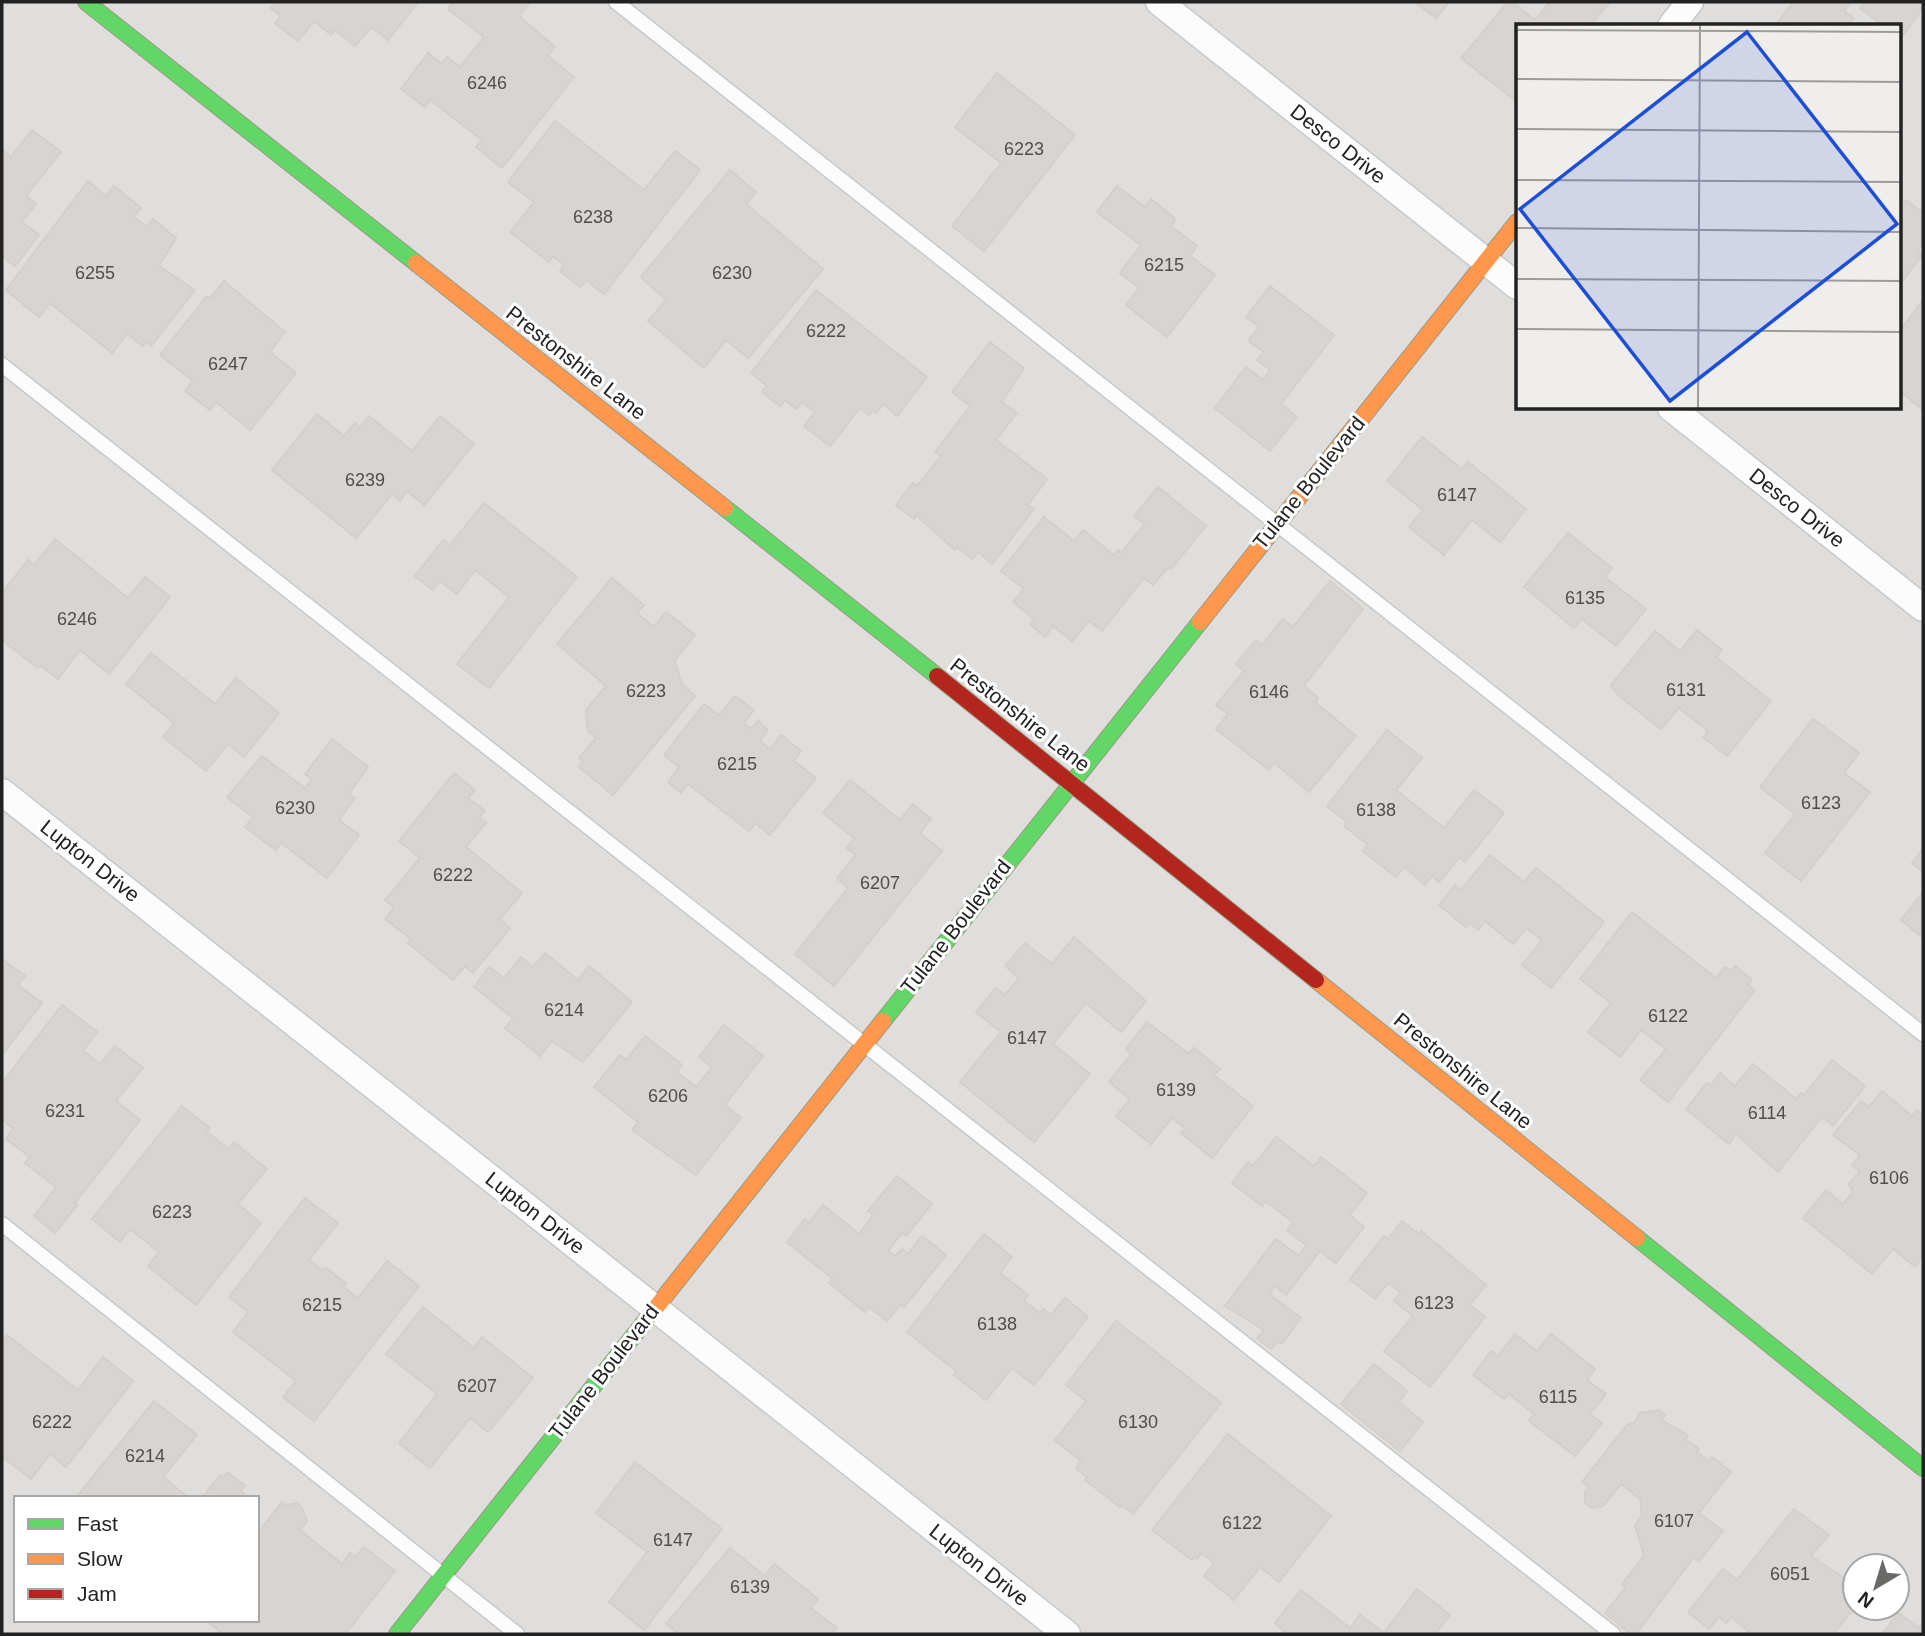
<svg xmlns="http://www.w3.org/2000/svg" width="1925" height="1636" font-family="Helvetica,sans-serif">
  <style>
    .residential { fill: #dfdedc; fill-rule: evenodd }
    .building { fill: #d7d4d2; stroke: #d3d0cc; stroke-width: 2 }
    .lines { fill: none; stroke-linecap: round; stroke-linejoin: round }
    .lane-casing { stroke: #c9c8c7; stroke-width: 17 }
    .street-casing { stroke: #c9c8c7; stroke-width: 29 }
    .fast-casing { stroke: #999a82; stroke-width: 18 }
    .slow-casing { stroke: #999a82; stroke-width: 18 }
    .jam-casing { stroke: #999a82; stroke-width: 18 }
    .lane { stroke: #fdfcfc; stroke-width: 14 }
    .street { stroke: #fdfcfc; stroke-width: 26 }
    .fast { stroke: #63d668; stroke-width: 16 }
    .slow { stroke: #ff974d; stroke-width: 16 }
    .jam { stroke: #b3261e; stroke-width: 16 }
    .labels { text-anchor: middle; stroke-width: 6; stroke-linejoin: round; paint-order: stroke }
    .number-label { font-size: 18px; fill: #4f4e4e }
    .street-label { font-size: 21px; fill: #222; stroke: #fff }
    .inset-road { fill: none; stroke: #9e9c9b; stroke-width: 2 }
    .view { fill: #1d4ed8; fill-opacity: 0.15; stroke: #1d4ed8; stroke-width: 3.5 }
    .inset-edge { fill: none; stroke: #222; stroke-width: 3.5 }
  </style>
  <rect width="100%" height="100%" fill="#f0eeeb"/>
  <!-- residential -->
  <path class="residential" d="M2 2H1923V1634H2ZM1517 26H1899V408H1517ZM16 1498H257V1620H16ZM1855 1566H1897V1608H1855Z"/>
  <!-- building -->
  <g class="building">
    <polygon points="276,2 418,2 388,40 371,27 355,46 335,30 331,35 314,21 298,41 275,23 281,16 271,8"/>
    <polygon points="453,2 530,2 519,16 555,47 548,56 574,77 502,168 476,147 482,140 430,100 425,107 401,89 428,53 442,64 447,57 460,67 484,37 448,9"/>
    <polygon points="1415,2 1449,2 1436,18"/>
    <polygon points="1508,2 1512,2 1535,20 1550,2 1610,2 1590,26 1517,26 1517,102 1461,58"/>
    <polygon points="1793,2 1851,2 1844,11 1854,18 1848,26 1775,26"/>
    <polygon points="1865,2 1923,2 1923,8 1900,39 1899,26 1884,26 1860,8"/>
    <polygon points="997,73 1075,135 984,251 952,226 1001,163 955,127"/>
    <polygon points="555,121 644,190 675,151 700,170 604,294 586,280 580,287 560,271 564,265 553,256 549,262 510,232 534,202 508,182"/>
    <polygon points="32,130 61,152 26,196 36,204 22,222 39,235 15,266 2,256 2,149 11,157"/>
    <polygon points="730,170 756,192 746,204 823,269 748,358 726,340 704,368 648,321 666,300 641,277"/>
    <polygon points="88,181 106,196 114,186 141,208 134,217 147,227 153,219 176,238 159,266 195,290 151,346 146,342 143,346 127,334 112,353 50,303 39,317 6,290"/>
    <polygon points="1117,186 1145,207 1151,199 1176,219 1171,226 1197,246 1190,256 1215,275 1167,337 1126,305 1139,288 1120,273 1141,245 1097,212"/>
    <polygon points="1906,200 1923,213 1923,244 1917,251 1922,255 1899,286 1899,209"/>
    <polygon points="224,281 285,332 270,352 296,373 250,430 216,402 210,410 185,391 193,381 160,355 207,296 210,298"/>
    <polygon points="1270,286 1334,335 1281,404 1297,417 1270,451 1215,408 1246,367 1263,380 1270,370 1257,360 1264,352 1248,341 1259,327 1246,317"/>
    <polygon points="816,290 927,377 897,416 883,404 876,413 873,410 869,415 860,408 830,446 804,426 815,412 802,402 796,409 785,400 780,406 762,392 767,386 751,373"/>
    <polygon points="1923,300 1923,410 1899,390 1899,332"/>
    <polygon points="990,342 1024,368 1002,402 1017,413 996,440 1047,479 1028,505 1034,509 992,564 978,552 972,559 957,547 955,550 916,515 914,519 896,505 913,483 917,486 941,456 935,452 970,406 952,392"/>
    <polygon points="317,414 344,436 355,423 360,428 369,416 412,451 440,416 474,444 424,505 407,491 400,501 392,494 356,538 272,470"/>
    <polygon points="1422,437 1462,469 1468,462 1526,509 1500,542 1472,520 1444,555 1409,527 1423,510 1387,481"/>
    <polygon points="1158,487 1206,526 1171,569 1168,567 1153,585 1144,578 1102,631 1089,621 1072,641 1053,626 1045,637 1030,624 1034,619 1013,602 1024,589 1001,571 1044,517 1074,541 1083,530 1114,555 1118,550 1121,553 1145,524 1134,516"/>
    <polygon points="484,503 577,577 489,688 457,664 509,597 475,570 457,594 440,581 433,590 415,576 443,540 450,545"/>
    <polygon points="1568,533 1612,568 1605,577 1646,609 1616,646 1582,619 1574,628 1524,587"/>
    <polygon points="55,539 128,598 145,577 170,597 109,674 80,650 58,679 40,665 38,668 2,640 2,593 28,560 34,565"/>
    <polygon points="612,578 644,605 637,613 654,627 666,612 695,635 675,660 681,683 695,696 613,795 579,767 583,761 579,758 596,738 588,731 586,710 606,686 557,644"/>
    <polygon points="1330,581 1363,609 1304,686 1318,698 1315,702 1356,736 1309,792 1274,763 1269,770 1216,729 1228,714 1216,705 1244,671 1236,664 1256,640 1262,645 1283,619 1293,627"/>
    <polygon points="1697,630 1722,650 1716,657 1771,701 1727,756 1703,737 1708,731 1679,708 1661,729 1618,695 1611,685 1655,631 1680,651"/>
    <polygon points="151,653 215,704 236,678 279,713 244,757 228,744 206,771 163,737 174,723 126,684"/>
    <polygon points="735,696 754,710 744,723 751,729 758,721 768,730 760,741 770,749 781,735 801,751 794,761 816,778 770,835 756,823 749,831 688,784 681,793 668,782 679,767 664,755 704,704 719,715"/>
    <polygon points="1813,719 1859,753 1844,773 1870,792 1801,881 1765,853 1795,814 1760,787"/>
    <polygon points="1387,730 1422,758 1396,790 1444,828 1474,790 1504,813 1465,862 1459,858 1439,882 1432,876 1425,885 1404,867 1396,877 1363,851 1368,845 1344,826 1347,822 1327,806"/>
    <polygon points="332,739 368,767 349,794 355,798 339,820 359,835 327,878 281,843 276,850 245,827 253,817 227,797 262,756 305,788 312,779 305,774"/>
    <polygon points="454,773 475,790 468,798 485,811 479,818 486,823 466,847 522,893 500,919 510,928 473,973 465,966 453,980 408,943 411,939 385,919 394,907 385,900 420,858 399,841"/>
    <polygon points="850,780 900,820 913,804 931,819 920,833 942,851 834,986 795,954 848,888 837,878 856,855 847,848 854,838 823,813"/>
    <polygon points="1923,849 1923,872 1912,863"/>
    <polygon points="1490,855 1524,882 1536,868 1604,922 1551,988 1522,965 1542,940 1526,928 1513,944 1485,921 1478,930 1470,923 1466,927 1439,905 1455,885 1461,890"/>
    <polygon points="1923,892 1923,938 1901,920"/>
    <polygon points="1632,912 1716,978 1725,967 1731,971 1735,966 1752,980 1748,985 1755,990 1668,1102 1640,1080 1666,1049 1641,1030 1620,1057 1588,1032 1611,1003 1580,979"/>
    <polygon points="1074,937 1146,1001 1121,1032 1086,1003 1053,1044 1090,1074 1034,1142 960,1082 1001,1032 976,1012 996,988 1005,995 1019,978 1005,966 1025,943 1052,964"/>
    <polygon points="545,953 578,980 589,966 632,1002 583,1062 552,1041 540,1056 505,1028 513,1018 474,987 489,967 504,978 521,957 533,967"/>
    <polygon points="2,959 25,976 18,985 42,1003 2,1055"/>
    <polygon points="62,1005 97,1032 83,1051 100,1064 115,1046 143,1068 116,1101 140,1120 75,1203 77,1205 55,1233 34,1216 56,1187 25,1163 30,1157 6,1139 13,1128 2,1120 2,1083"/>
    <polygon points="1147,1022 1189,1054 1194,1048 1220,1069 1214,1075 1253,1106 1212,1158 1181,1133 1185,1128 1172,1118 1151,1144 1116,1116 1130,1099 1109,1082 1131,1054 1126,1049"/>
    <polygon points="724,1025 763,1056 725,1105 741,1118 696,1175 632,1130 638,1122 594,1087 620,1055 626,1060 645,1036 682,1065 677,1072 696,1087 712,1067 699,1057"/>
    <polygon points="1832,1060 1865,1086 1833,1126 1822,1117 1778,1172 1736,1134 1729,1144 1686,1109 1707,1083 1711,1085 1720,1073 1735,1086 1753,1064 1796,1099 1801,1093 1804,1095"/>
    <polygon points="1882,1091 1912,1116 1917,1110 1923,1115 1923,1256 1915,1267 1893,1249 1872,1274 1803,1218 1826,1190 1843,1204 1853,1192 1849,1184 1860,1171 1852,1165 1860,1155 1833,1135 1861,1101 1869,1107"/>
    <polygon points="182,1106 210,1128 207,1132 229,1149 234,1142 267,1169 238,1204 261,1223 196,1305 148,1266 159,1252 130,1229 120,1242 92,1219"/>
    <polygon points="1276,1137 1314,1166 1321,1157 1367,1193 1350,1215 1364,1227 1336,1263 1320,1251 1286,1295 1275,1286 1269,1294 1301,1318 1282,1344 1278,1341 1271,1349 1257,1338 1264,1330 1225,1306 1276,1239 1299,1256 1306,1245 1287,1230 1293,1222 1265,1201 1262,1206 1232,1183 1248,1162 1253,1166"/>
    <polygon points="897,1176 932,1204 906,1236 902,1233 888,1251 895,1256 902,1249 908,1254 922,1236 946,1255 904,1307 901,1304 887,1321 869,1307 865,1312 829,1283 833,1279 787,1242 805,1219 809,1223 823,1205 859,1234 873,1215 868,1211"/>
    <polygon points="305,1198 338,1223 309,1260 322,1270 325,1267 346,1283 344,1287 358,1298 387,1261 419,1286 314,1421 283,1397 296,1381 233,1332 248,1312 229,1297"/>
    <polygon points="1402,1221 1419,1234 1421,1231 1486,1285 1470,1305 1485,1317 1430,1387 1384,1351 1413,1316 1394,1301 1401,1292 1388,1283 1375,1299 1350,1279 1384,1236 1388,1239"/>
    <polygon points="984,1234 1012,1257 1000,1273 1028,1295 1024,1301 1040,1313 1043,1309 1051,1315 1065,1298 1088,1317 1034,1385 1012,1368 986,1400 954,1375 956,1371 907,1332"/>
    <polygon points="423,1307 474,1348 482,1337 533,1378 488,1432 470,1418 430,1468 399,1443 437,1394 386,1354"/>
    <polygon points="1116,1321 1221,1403 1133,1514 1122,1505 1120,1507 1085,1480 1087,1477 1076,1468 1081,1461 1055,1440 1086,1401 1066,1385"/>
    <polygon points="1515,1334 1537,1351 1551,1334 1595,1369 1587,1380 1606,1394 1590,1414 1602,1423 1575,1456 1529,1421 1534,1414 1509,1394 1504,1399 1473,1375 1491,1351 1498,1356"/>
    <polygon points="7,1335 78,1390 103,1357 133,1381 66,1467 50,1454 31,1479 4,1458 2,1461 2,1341"/>
    <polygon points="1374,1364 1407,1391 1399,1402 1423,1422 1400,1451 1341,1404"/>
    <polygon points="154,1401 197,1435 163,1477 189,1498 80,1498 81,1496 79,1494"/>
    <polygon points="1659,1410 1665,1415 1662,1420 1688,1436 1685,1439 1699,1449 1697,1452 1708,1461 1712,1457 1731,1472 1699,1513 1723,1531 1699,1561 1694,1557 1636,1634 1631,1634 1605,1613 1626,1587 1622,1584 1644,1556 1635,1525 1642,1516 1640,1499 1621,1484 1603,1506 1592,1508 1585,1503 1585,1492 1589,1487 1582,1482 1627,1425 1635,1423 1639,1413"/>
    <polygon points="1228,1434 1331,1516 1279,1582 1260,1567 1234,1600 1204,1576 1214,1563 1202,1553 1197,1559 1194,1557 1192,1560 1152,1530"/>
    <polygon points="635,1462 722,1529 644,1630 609,1602 647,1552 596,1513"/>
    <polygon points="227,1472 245,1486 241,1491 247,1498 202,1498 220,1475 223,1477"/>
    <polygon points="282,1502 286,1505 297,1503 302,1508 307,1521 300,1530 342,1564 350,1553 355,1557 364,1547 395,1571 345,1634 223,1634 205,1620 257,1620 257,1534"/>
    <polygon points="1794,1509 1829,1535 1811,1556 1847,1580 1842,1585 1855,1596 1855,1608 1833,1634 1747,1634 1749,1632 1731,1617 1726,1623 1719,1617 1709,1629 1688,1612 1723,1569 1737,1580"/>
    <polygon points="730,1548 765,1576 774,1564 818,1599 811,1608 837,1628 831,1634 679,1634 666,1624"/>
    <polygon points="1417,1589 1450,1615 1435,1634 1287,1634 1275,1623 1301,1590 1350,1628 1360,1615 1384,1633"/>
    <polygon points="1899,1613 1918,1628 1922,1623 1923,1624 1923,1634 1882,1634"/>
  </g>
  <g class="lines">
    <!-- lane casing -->
    <g class="lane-casing">
      <g id="lane">
        <polyline points="616,2 1923,1034"/>
        <polyline points="2,365 1613,1634"/>
        <polyline points="2,1224 517,1634"/>
      </g>
    </g>
    <!-- street casing -->
    <g class="street-casing">
      <g id="street">
        <polyline points="1159,2 1517,286"/>
        <polyline points="1671,26 1690,2"/>
        <polyline points="1671,408 1923,608"/>
        <polyline points="2,792 1067,1634"/>
      </g>
    </g>
    <!-- fast casing -->
    <g class="fast-casing">
      <g id="fast">
        <polyline points="86,2 416,263"/>
        <polyline points="725,508 937,676"/>
        <polyline points="883,1021 1200,622"/>
        <polyline points="1637,1238 1923,1468"/>
        <polyline points="397,1634 650,1315"/>
      </g>
    </g>
    <!-- slow casing -->
    <g class="slow-casing">
      <g id="slow">
        <polyline points="416,263 725,508"/>
        <polyline points="1200,622 1517,222"/>
        <polyline points="1316,980 1637,1238"/>
        <polyline points="650,1315 883,1021"/>
      </g>
    </g>
    <!-- jam casing -->
    <g class="jam-casing">
      <polyline id="jam" points="937,676 1316,980"/>
    </g>
    <!-- lane -->
    <use href="#lane" class="lane"/>
    <!-- street -->
    <use href="#street" class="street"/>
    <!-- fast -->
    <use href="#fast" class="fast"/>
    <!-- slow -->
    <use href="#slow" class="slow"/>
    <!-- jam -->
    <use href="#jam" class="jam"/>
  </g>
  <g class="labels">
    <!-- number labels -->
    <g class="number-label">
      <text x="487" y="89">6246</text>
      <text x="1024" y="155">6223</text>
      <text x="593" y="223">6238</text>
      <text x="1164" y="271">6215</text>
      <text x="95" y="279">6255</text>
      <text x="732" y="279">6230</text>
      <text x="826" y="337">6222</text>
      <text x="228" y="370">6247</text>
      <text x="365" y="486">6239</text>
      <text x="1457" y="501">6147</text>
      <text x="1585" y="604">6135</text>
      <text x="77" y="625">6246</text>
      <text x="1686" y="696">6131</text>
      <text x="646" y="697">6223</text>
      <text x="1269" y="698">6146</text>
      <text x="737" y="770">6215</text>
      <text x="1821" y="809">6123</text>
      <text x="295" y="814">6230</text>
      <text x="1376" y="816">6138</text>
      <text x="453" y="881">6222</text>
      <text x="880" y="889">6207</text>
      <text x="564" y="1016">6214</text>
      <text x="1668" y="1022">6122</text>
      <text x="1027" y="1044">6147</text>
      <text x="1176" y="1096">6139</text>
      <text x="668" y="1102">6206</text>
      <text x="65" y="1117">6231</text>
      <text x="1767" y="1119">6114</text>
      <text x="1889" y="1184">6106</text>
      <text x="172" y="1218">6223</text>
      <text x="1434" y="1309">6123</text>
      <text x="322" y="1311">6215</text>
      <text x="997" y="1330">6138</text>
      <text x="477" y="1392">6207</text>
      <text x="1558" y="1403">6115</text>
      <text x="52" y="1428">6222</text>
      <text x="1138" y="1428">6130</text>
      <text x="145" y="1462">6214</text>
      <text x="1674" y="1527">6107</text>
      <text x="1242" y="1529">6122</text>
      <text x="673" y="1546">6147</text>
      <text x="1790" y="1580">6051</text>
      <text x="750" y="1593">6139</text>
    </g>
    <!-- street labels -->
    <g class="street-label">
      <text transform="translate(1338 144) rotate(38)" y="7">Desco Drive</text>
      <text transform="translate(576 363) rotate(38)" y="7">Prestonshire Lane</text>
      <text transform="translate(1309 483) rotate(-51)" y="7">Tulane Boulevard</text>
      <text transform="translate(1797 508) rotate(38)" y="7">Desco Drive</text>
      <text transform="translate(1020 715) rotate(38)" y="7">Prestonshire Lane</text>
      <text transform="translate(90 861) rotate(38)" y="7">Lupton Drive</text>
      <text transform="translate(956 927) rotate(-52)" y="7">Tulane Boulevard</text>
      <text transform="translate(1463 1071) rotate(39)" y="7">Prestonshire Lane</text>
      <text transform="translate(535 1213) rotate(38)" y="7">Lupton Drive</text>
      <text transform="translate(604 1372) rotate(-52)" y="7">Tulane Boulevard</text>
      <text transform="translate(979 1565) rotate(38)" y="7">Lupton Drive</text>
    </g>
  </g>
  <!-- overview -->
  <g transform="translate(1516 24)">
    <rect width="385" height="385" fill="#f0eeeb"/>
    <path class="inset-road" d="M0 6 385 8M0 55 385 58M0 105 385 108M0 156 385 158M0 204 385 208M0 255 385 257M0 305 385 308M182 384 184 1"/>
    <path class="view" d="M231 8 381 200 154 377 4 185Z"/>
    <rect width="385" height="385" class="inset-edge"/>
  </g>
  <!-- border -->
  <rect width="1925" height="1636" fill="none" stroke="#222222" stroke-width="7"/>
  <!-- legend -->
  <rect x="14" y="1496" width="245" height="126" fill="#ffffff" stroke="#a7a7a7" stroke-width="2"/>
  <rect x="28" y="1519" width="35" height="10" fill="#63d668" stroke="#a7a7a7" stroke-width="2"/>
  <text x="77" y="1531" font-size="21" fill="#222222">Fast</text>
  <rect x="28" y="1554" width="35" height="10" fill="#ff974d" stroke="#a7a7a7" stroke-width="2"/>
  <text x="77" y="1566" font-size="21" fill="#222222">Slow</text>
  <rect x="28" y="1589" width="35" height="10" fill="#b3261e" stroke="#a7a7a7" stroke-width="2"/>
  <text x="77" y="1601" font-size="21" fill="#222222">Jam</text>
  <!-- north arrow -->
  <g transform="translate(1876 1587) rotate(218)"><circle r="33" fill="#ffffff" stroke="#a7a7a7" stroke-width="2"/>
  <path d="M0-5L12 26L0 18L-12 26Z" fill="#6a6968"/>
  <text y="-10" font-size="19" font-weight="bold" text-anchor="middle" fill="#222222">N</text>
  </g>
</svg>
